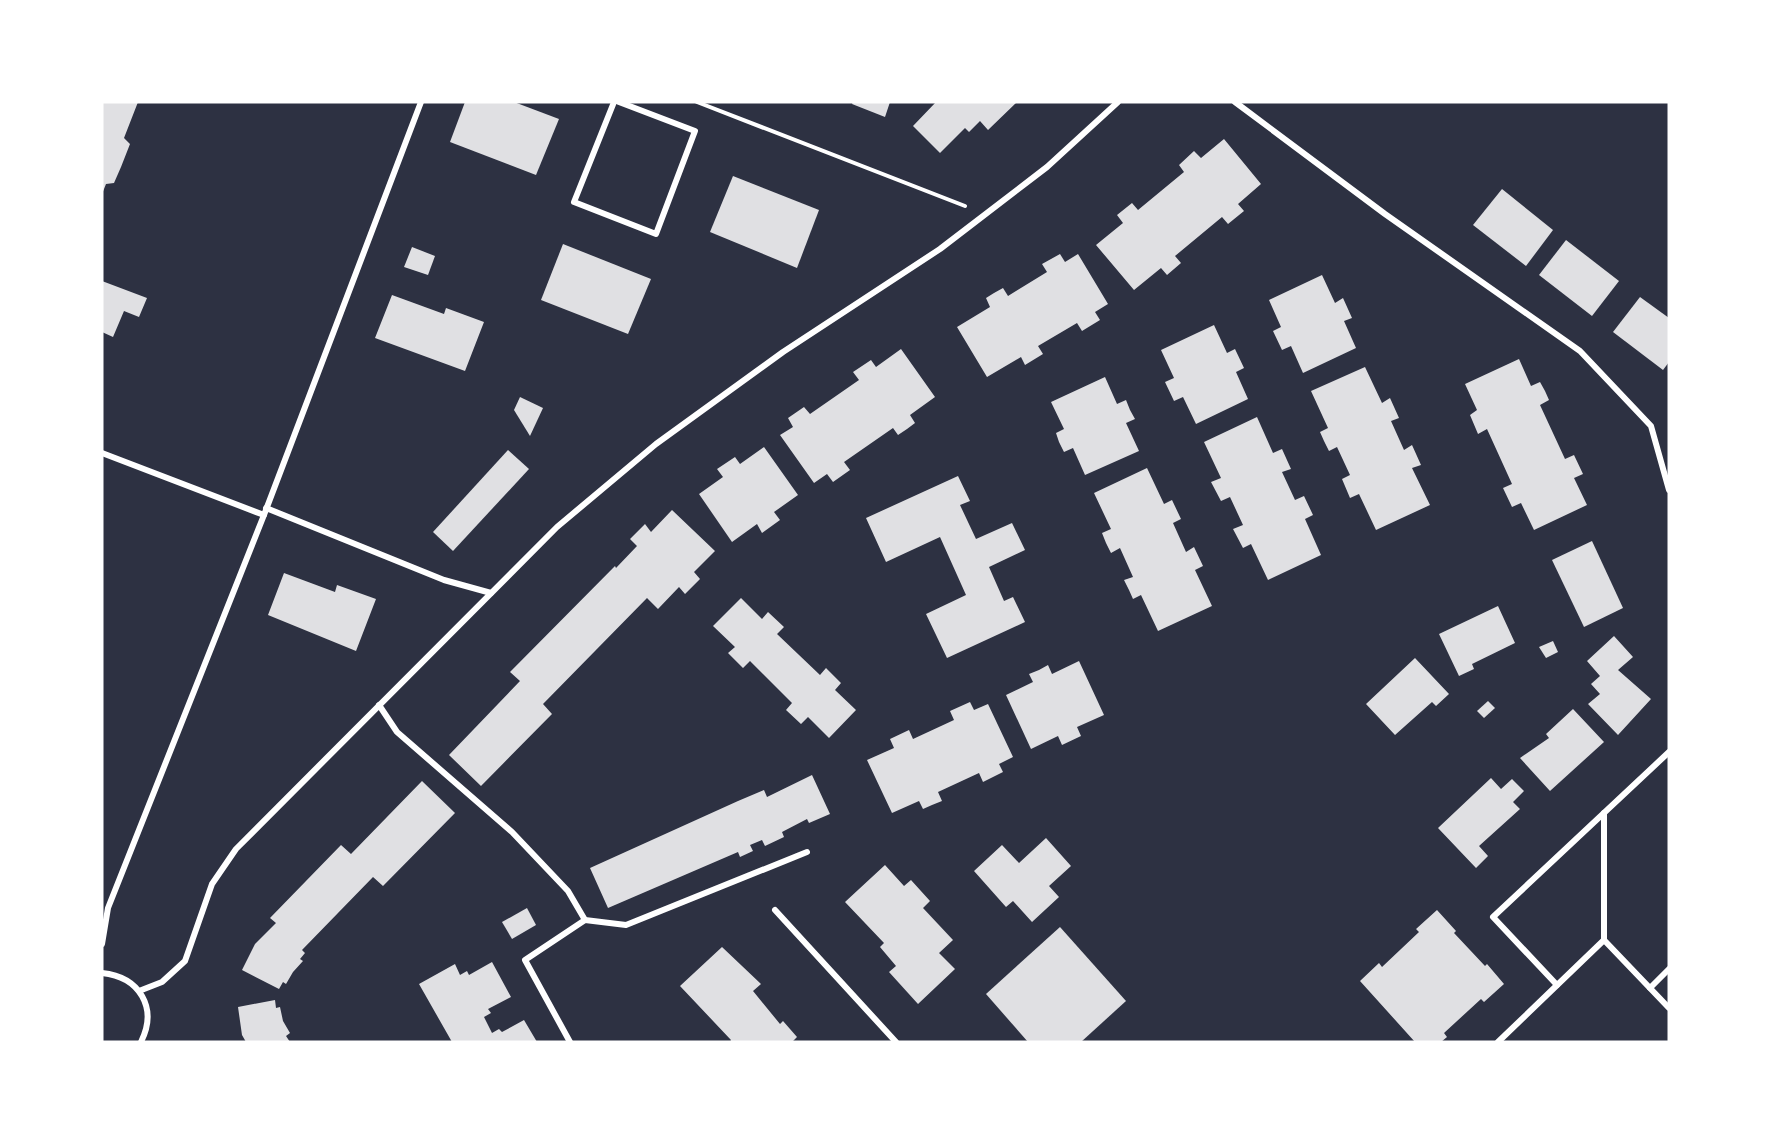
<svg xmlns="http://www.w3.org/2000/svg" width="1771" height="1144" font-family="'Archivo Narrow',sans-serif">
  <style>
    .building { fill: #e0e0e3 }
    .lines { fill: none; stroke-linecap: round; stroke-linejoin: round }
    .path { stroke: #fff; stroke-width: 4 }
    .minor { stroke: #fff; stroke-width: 6 }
  </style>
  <rect width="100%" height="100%" fill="#2d3142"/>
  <!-- building -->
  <g class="building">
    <polygon points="102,102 138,102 124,138 130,144 121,167 114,183 106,184 102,194"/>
    <polygon points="465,102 514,102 559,119 536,175 450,142"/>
    <polygon points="853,102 890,102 885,117 852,104"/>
    <polygon points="936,102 1017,102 988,130 980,121 969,132 965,128 940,153 913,126"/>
    <polygon points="1224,139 1261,184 1238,204 1244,211 1228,224 1222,217 1175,256 1181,263 1167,275 1161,268 1134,290 1096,245 1123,223 1117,215 1132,203 1138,210 1184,172 1179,165 1194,151 1201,158"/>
    <polygon points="733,176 819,210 797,268 710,232"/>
    <polygon points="1502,189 1553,230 1526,266 1473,225"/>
    <polygon points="1566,240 1619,281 1592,316 1539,275"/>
    <polygon points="563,244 651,279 628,334 541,300"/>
    <polygon points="412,247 435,256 428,275 404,267"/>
    <polygon points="1060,254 1065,262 1078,254 1108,304 1095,312 1100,320 1082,331 1077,323 1038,346 1043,354 1025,365 1021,357 987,377 957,327 990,307 986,298 994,293 1003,288 1008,296 1047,272 1042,264"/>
    <polygon points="1322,275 1335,303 1343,298 1352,318 1344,321 1356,348 1303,373 1291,346 1282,350 1273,331 1281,327 1269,300"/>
    <polygon points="102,281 147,298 139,317 124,311 113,337 102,332"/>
    <polygon points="392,295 444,314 446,308 484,322 465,371 375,338"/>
    <polygon points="1640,297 1669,318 1669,362 1663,370 1613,332"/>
    <polygon points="1214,325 1227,353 1235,349 1244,368 1236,372 1248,399 1196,424 1183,397 1174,401 1165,382 1174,378 1161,350"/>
    <polygon points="901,349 935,397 910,415 915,423 907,429 898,435 893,428 844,462 850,470 833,482 827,474 814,483 780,435 793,427 788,418 804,407 810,414 859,380 853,372 871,360 876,367"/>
    <polygon points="1519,359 1531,386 1540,382 1545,391 1549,400 1540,405 1565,459 1574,455 1583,474 1574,478 1587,505 1534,530 1521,503 1512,507 1503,488 1512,484 1487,429 1478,434 1470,415 1477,410 1465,384"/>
    <polygon points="1365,367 1382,403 1390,398 1399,418 1391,421 1404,450 1412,445 1421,465 1412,468 1430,505 1376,530 1359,494 1350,498 1342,479 1350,475 1337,447 1329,451 1324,441 1320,432 1328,428 1311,391"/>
    <polygon points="1105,377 1117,404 1126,400 1130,410 1135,419 1126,423 1139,451 1085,475 1073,448 1064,452 1059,442 1056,433 1064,429 1051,402"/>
    <polygon points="520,397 543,408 530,436 514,410"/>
    <polygon points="1257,417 1273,453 1282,449 1291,469 1282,472 1295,500 1304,496 1313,515 1305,519 1321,555 1268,580 1251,544 1243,548 1233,529 1243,525 1230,497 1221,501 1211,482 1221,478 1204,442"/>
    <polygon points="764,447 798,495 774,512 780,520 762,533 757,524 732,542 699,494 723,477 717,469 735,457 740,464"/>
    <polygon points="508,450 529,469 453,551 433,532"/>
    <polygon points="1147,468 1164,504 1172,500 1181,519 1173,523 1186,552 1194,547 1203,566 1195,570 1212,606 1158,631 1141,595 1133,599 1129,590 1124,580 1133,577 1120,548 1111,553 1106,543 1102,533 1111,529 1094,493"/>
    <polygon points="958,476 970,501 960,505 976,539 1012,523 1025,550 989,567 1004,601 1013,597 1025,622 947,658 926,614 966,595 940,537 886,562 866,518"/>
    <polygon points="672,510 715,551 694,572 700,579 685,594 679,587 658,609 647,598 543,704 552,714 481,786 449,755 520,681 510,672 615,566 616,568 637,546 630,539 645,524 651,532"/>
    <polygon points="1592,541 1623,608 1584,627 1552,560"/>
    <polygon points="284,573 335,592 337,585 376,599 356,651 268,615"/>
    <polygon points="741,598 762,619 768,612 784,627 777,634 820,675 826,668 841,683 835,690 856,710 829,738 808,717 801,724 786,710 792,703 750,661 743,668 728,653 735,647 713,626"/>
    <polygon points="1498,606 1515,643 1472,664 1474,669 1459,676 1439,634"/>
    <polygon points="1614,636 1633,657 1618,670 1651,699 1618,735 1588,704 1600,694 1591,684 1600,676 1587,661"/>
    <polygon points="1553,641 1558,652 1546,658 1539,647"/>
    <polygon points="1415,658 1449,694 1436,706 1432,702 1395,735 1366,704"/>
    <polygon points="1079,661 1104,715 1077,727 1081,736 1062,745 1058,736 1031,749 1006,695 1033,682 1029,674 1039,670 1048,665 1052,674"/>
    <polygon points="1488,701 1495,708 1484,718 1477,711"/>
    <polygon points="970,702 974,710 988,704 1013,757 999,764 1003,772 983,782 979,773 938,792 942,801 932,805 923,809 919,801 892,813 867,760 894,748 890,739 909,730 913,739 954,720 950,711"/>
    <polygon points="1573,709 1604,742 1550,791 1520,758 1549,738 1546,734"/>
    <polygon points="812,775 830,814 809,823 807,819 782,832 784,837 765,846 762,840 750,845 753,851 740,857 738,852 608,908 590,868 738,801 764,790 767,797"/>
    <polygon points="1491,778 1501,789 1512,779 1524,791 1513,802 1520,809 1479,846 1488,856 1476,868 1438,828"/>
    <polygon points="422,781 455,813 383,886 373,877 302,950 305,953 300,959 303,961 293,972 286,984 283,982 279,989 242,970 255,944 276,923 270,918 341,845 351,854"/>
    <polygon points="1046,838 1071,866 1049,886 1059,897 1032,922 1013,901 1006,907 974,871 1002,845 1019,863"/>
    <polygon points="885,865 904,886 911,880 930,901 923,908 953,940 939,953 955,969 918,1004 889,972 896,966 880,947 884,943 845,902"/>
    <polygon points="527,908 536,925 512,939 502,922"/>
    <polygon points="1437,910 1456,931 1454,933 1485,966 1487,964 1504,984 1484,1002 1481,999 1444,1033 1447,1037 1441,1042 1415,1042 1360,981 1379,963 1382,967 1419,932 1416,929"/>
    <polygon points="1060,927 1126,1001 1081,1042 1028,1042 986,994"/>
    <polygon points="722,947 761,984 753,991 780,1024 783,1021 797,1037 792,1042 730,1042 731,1040 680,986"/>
    <polygon points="492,962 511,997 488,1009 491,1013 484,1017 492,1033 499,1029 502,1032 524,1020 537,1042 452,1042 419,984 455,964 460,975 467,971 469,975"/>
    <polygon points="275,1000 276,1008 280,1007 283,1021 290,1033 286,1036 290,1042 246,1042 242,1035 238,1007"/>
  </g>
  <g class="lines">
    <!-- path -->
    <polyline class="path" points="697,102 965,206"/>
    <!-- minor -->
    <g class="minor">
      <polyline points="614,102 574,202 656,234 695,131 619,102"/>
      <polyline points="1235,102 1385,214 1580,351 1651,426 1669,490"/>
      <polyline points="102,453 264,515"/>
      <polyline points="266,508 444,580 491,593"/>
      <polyline points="379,705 397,732 512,832 568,891 585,920 626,925 807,852"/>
      <polyline points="775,910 896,1042"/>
      <polyline points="1604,940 1604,813"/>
      <polyline points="102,944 108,908 264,515 421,102"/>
      <path d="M102 973C140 977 158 1008 141 1042"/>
      <polyline points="1557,985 1493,917 1669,752"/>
      <polyline points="1650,988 1669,969"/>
      <polyline points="139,991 162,982 185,961 212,884 236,849 557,527 656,444 783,352 940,249 1047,167 1118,102"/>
      <polyline points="570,1042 525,960 585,920"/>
      <polyline points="1498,1042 1604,940 1669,1008"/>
    </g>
  </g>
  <!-- border -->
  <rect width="1771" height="1144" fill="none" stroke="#ffffff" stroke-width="207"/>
</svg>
